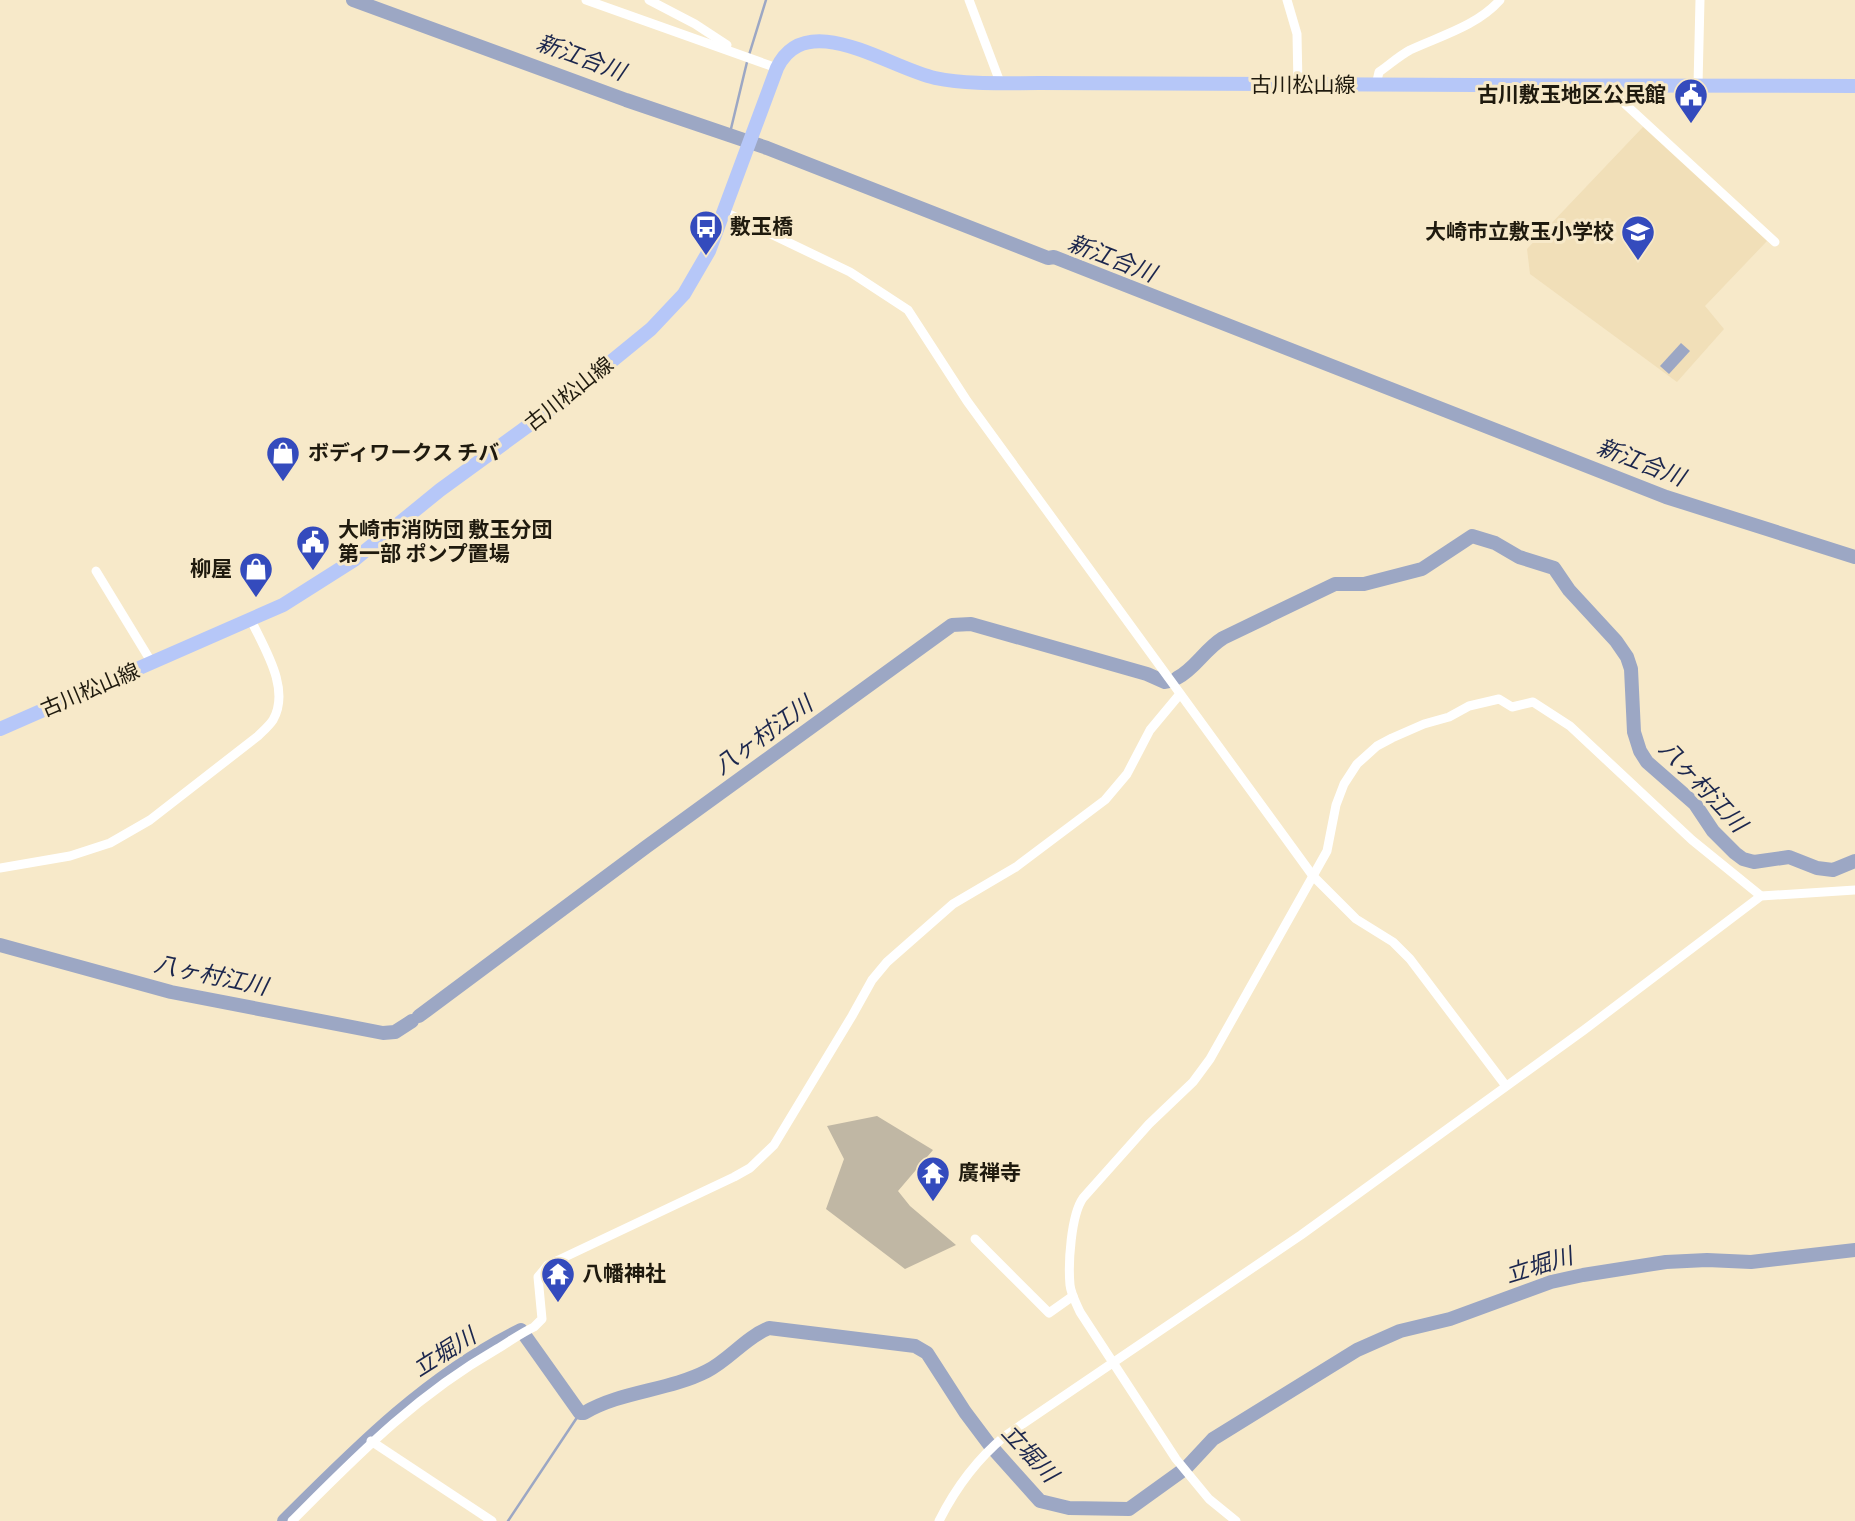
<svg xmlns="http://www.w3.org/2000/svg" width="1855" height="1521" font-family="Rubik,'Noto Sans JP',sans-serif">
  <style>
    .built { fill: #f1dfb8 }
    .green { fill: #c0b7a4 }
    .water { fill: #9ca7c4 }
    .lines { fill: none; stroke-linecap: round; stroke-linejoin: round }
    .stream { stroke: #9ca7c4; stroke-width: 2.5 }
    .river { stroke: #9ca7c4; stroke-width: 14 }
    .minor { stroke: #fff; stroke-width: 9 }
    .primary { stroke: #b6c7f8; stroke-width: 14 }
    .labels { text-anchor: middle; stroke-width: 6; stroke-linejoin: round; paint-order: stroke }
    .street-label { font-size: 21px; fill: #1f1a0e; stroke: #f7e9c9 }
    .poi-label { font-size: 21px; font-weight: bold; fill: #1f1a0e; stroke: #f7e9c9; text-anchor: start }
    .water-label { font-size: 23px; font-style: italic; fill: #1b264d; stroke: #f7e9c9 }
  </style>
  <rect width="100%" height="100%" fill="#f7e9c9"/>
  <!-- built -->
  <polygon class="built" points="1643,127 1767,241 1705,306 1724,329 1677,382 1530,274 1527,249"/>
  <!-- green -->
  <polygon class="green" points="877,1116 933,1150 898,1191 910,1206 956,1245 905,1269 826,1209 844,1159 827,1126"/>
  <!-- water -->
  <polygon class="water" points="1681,343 1690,351 1669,374 1660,366"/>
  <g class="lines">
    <!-- stream -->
    <g class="stream">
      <polyline points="749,55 766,0"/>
      <polyline points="729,137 747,62"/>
      <polyline points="508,1521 580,1413"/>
    </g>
    <!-- river -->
    <g class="river">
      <polyline points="353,0 626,100 767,148 1048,258 1054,257 1666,497 1855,557"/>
      <path d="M1177 678C1195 669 1204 650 1223 638L1335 584H1364L1422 569 1472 536 1495 543 1519 557 1554 568 1569 590 1616 641 1627 657 1631 669 1634 732 1640 751 1647 762 1695 804 1713 831 1735 853 1743 859 1754 862 1789 857 1817 868 1833 870 1855 861"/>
      <polyline points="0,945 171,992 383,1033 395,1032 412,1021"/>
      <polyline points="419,1016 646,847 952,625 971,624 1147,674 1165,682 1170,681"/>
      <path d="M284 1521C357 1448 428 1376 521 1330L580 1413H584C621 1391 668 1391 707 1371 729 1360 746 1337 769 1328L915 1346 927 1353 965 1412 989 1444 1040 1501 1069 1508 1129 1509 1186 1468 1213 1439 1357 1350 1400 1331 1450 1319 1551 1282 1583 1275 1666 1262 1707 1260 1751 1262 1855 1250"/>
    </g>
    <!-- minor -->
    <g class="minor">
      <polyline points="586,0 777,68"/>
      <polyline points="649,0 695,24 727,45"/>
      <polyline points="969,0 1000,82"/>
      <polyline points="1287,0 1297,34 1298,85"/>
      <path d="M1376 85 1379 72C1389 65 1399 56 1410 50 1440 36 1477 26 1500 0"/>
      <polyline points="1608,85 1612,92 1775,242"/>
      <polyline points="1698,85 1700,0"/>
      <polyline points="725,212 850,272 908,310 967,401 1313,876 1356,919 1393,942 1410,959 1506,1086"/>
      <polyline points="96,571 152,663"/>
      <path d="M0 868 70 856 110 843 150 820 258 736C263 731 269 726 273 720 291 689 264 648 251 620"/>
      <polyline points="975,1239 1049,1313 1073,1296"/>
      <polyline points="371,1441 492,1521"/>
      <path d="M292 1521C358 1455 415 1396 497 1349 509 1342 521 1333 534 1327L542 1319 538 1277 548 1265 734 1177 750 1168 774 1145 852 1016 872 980 887 962 953 904 1016 867 1105 800 1127 774 1150 730 1180 694"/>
      <path d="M939 1521C956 1487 976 1460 1005 1436L1301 1235 1584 1030 1761 896 1855 890"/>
      <path d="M1236 1521 1209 1499 1176 1459 1080 1312C1076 1303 1071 1294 1070 1285 1068 1263 1071 1215 1083 1198L1149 1124 1193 1082 1210 1059 1327 851 1336 805 1344 784 1357 764 1377 746 1392 738 1424 724 1449 717 1469 706 1499 699 1512 707 1533 702 1570 726 1692 840 1761 896"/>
    </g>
    <!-- primary -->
    <path class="primary" d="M0 729 283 605 354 560 440 490 569 396 651 329 684 294 709 251 777 68C806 7 889 68 935 78 969 85 1005 83 1039 83 1311 86 1583 85 1855 86"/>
  </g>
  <!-- icons -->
  <defs>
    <g id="civic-pin" transform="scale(1.75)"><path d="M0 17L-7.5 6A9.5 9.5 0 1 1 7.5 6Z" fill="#344bbd" stroke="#f7e9c9"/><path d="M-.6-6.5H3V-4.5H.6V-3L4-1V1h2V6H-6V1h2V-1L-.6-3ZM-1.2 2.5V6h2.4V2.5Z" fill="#fff"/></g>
    <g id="bus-pin" transform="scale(1.75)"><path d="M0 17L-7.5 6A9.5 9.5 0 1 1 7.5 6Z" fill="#344bbd" stroke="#f7e9c9"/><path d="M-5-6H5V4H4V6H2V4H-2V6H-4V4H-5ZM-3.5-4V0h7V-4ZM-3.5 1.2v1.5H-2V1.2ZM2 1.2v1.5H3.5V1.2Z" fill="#fff"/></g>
    <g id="school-pin" transform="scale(1.75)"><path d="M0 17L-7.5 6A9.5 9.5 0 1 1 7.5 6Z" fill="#344bbd" stroke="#f7e9c9"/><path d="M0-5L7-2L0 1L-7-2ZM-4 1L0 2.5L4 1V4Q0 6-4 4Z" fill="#fff"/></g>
    <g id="shop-pin" transform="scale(1.75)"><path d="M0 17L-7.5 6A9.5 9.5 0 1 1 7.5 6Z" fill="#344bbd" stroke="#f7e9c9"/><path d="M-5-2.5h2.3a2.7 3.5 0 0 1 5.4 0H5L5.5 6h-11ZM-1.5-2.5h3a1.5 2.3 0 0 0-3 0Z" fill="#fff"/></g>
    <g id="temple-pin" transform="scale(1.75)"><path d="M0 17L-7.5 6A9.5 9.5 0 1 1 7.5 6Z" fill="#344bbd" stroke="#f7e9c9"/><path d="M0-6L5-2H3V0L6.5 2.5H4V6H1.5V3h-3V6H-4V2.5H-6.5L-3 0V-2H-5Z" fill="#fff"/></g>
  </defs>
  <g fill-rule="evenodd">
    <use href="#civic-pin" x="1691" y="95"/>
    <use href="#bus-pin" x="706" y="227"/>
    <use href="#school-pin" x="1638" y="232"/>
    <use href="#shop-pin" x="283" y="453"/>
    <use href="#civic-pin" x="313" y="542"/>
    <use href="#shop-pin" x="256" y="569"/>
    <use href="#temple-pin" x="933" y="1173"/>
    <use href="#temple-pin" x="558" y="1274"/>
  </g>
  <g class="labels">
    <!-- street labels -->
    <g class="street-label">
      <text x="1303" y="92">古川松山線</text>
      <text transform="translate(569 394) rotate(-38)" y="7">古川松山線</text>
      <text transform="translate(90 690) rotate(-23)" y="7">古川松山線</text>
    </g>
    <!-- poi labels -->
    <g class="poi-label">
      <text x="1666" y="102" text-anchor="end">古川敷玉地区公民館</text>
      <text x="730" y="234">敷玉橋</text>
      <text x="1614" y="239" text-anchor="end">大崎市立敷玉小学校</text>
      <text x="308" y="460">ボディワークス チバ</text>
      <text x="338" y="537">大崎市消防団 敷玉分団<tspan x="338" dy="24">第一部 ポンプ置場</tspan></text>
      <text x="232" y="576" text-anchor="end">柳屋</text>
      <text x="958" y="1180">廣禅寺</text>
      <text x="582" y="1281">八幡神社</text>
    </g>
    <!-- water labels -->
    <g class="water-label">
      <text transform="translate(581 57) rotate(20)" y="8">新江合川</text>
      <text transform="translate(1112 258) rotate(21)" y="8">新江合川</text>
      <text transform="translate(1641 462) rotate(21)" y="8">新江合川</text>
      <text transform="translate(763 735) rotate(-36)" y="8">八ヶ村江川</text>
      <text transform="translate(1703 786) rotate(47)" y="8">八ヶ村江川</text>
      <text transform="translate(211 975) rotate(12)" y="8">八ヶ村江川</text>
      <text transform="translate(1539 1265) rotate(-17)" y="8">立堀川</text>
      <text transform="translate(444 1352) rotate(-32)" y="8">立堀川</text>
      <text transform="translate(1030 1453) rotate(47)" y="8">立堀川</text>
    </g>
  </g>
</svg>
